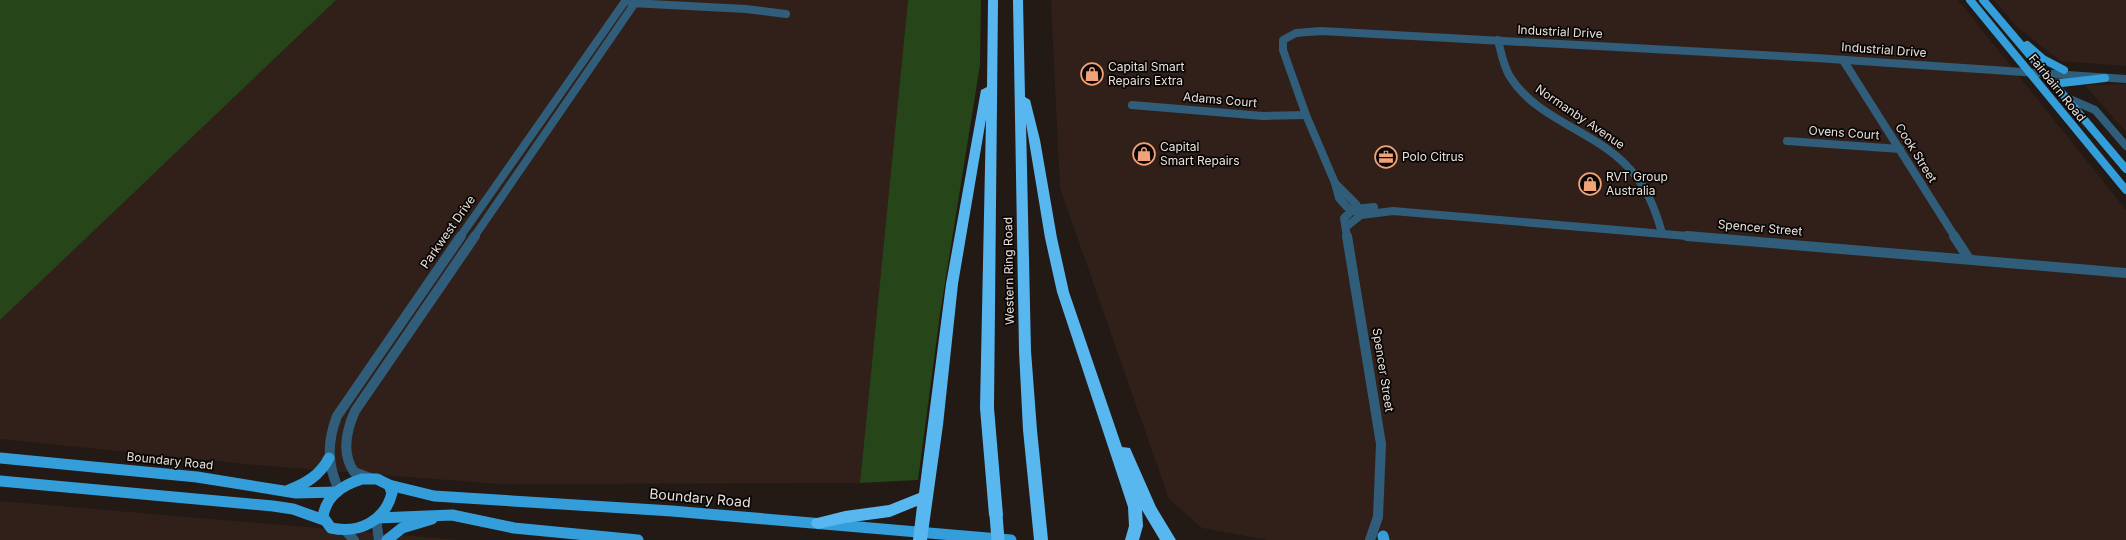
<svg xmlns="http://www.w3.org/2000/svg" width="2126" height="540" font-family="Inter,sans-serif">
  <style>
    .built { fill: #31201a }
    .green { fill: #264519 }
    .lines { fill: none; stroke-linecap: round; stroke-linejoin: round }
    .street-far1 { stroke: #305d79; stroke-width: 8 }
    .street { stroke: #305d79; stroke-width: 10 }
    .primary-far1 { stroke: #349eda; stroke-width: 8 }
    .primary { stroke: #349eda; stroke-width: 11 }
    .highway { fill: #59b7f0; fill-rule: evenodd }
    .highway-bridge { stroke: #59b7f0; stroke-width: 13 }
    .labels { text-anchor: middle; stroke-width: 3.5; stroke-linejoin: round; paint-order: stroke }
    .street-label { font-size: 12px; fill: #e9e1de; stroke: #090604 }
    .poi-label { font-size: 12px; fill: #e9e1de; stroke: #090604; text-anchor: start }
    .near-street-label { font-size: 14px; fill: #e9e1de; stroke: #090604 }
  </style>
  <rect width="100%" height="100%" fill="#231915"/>
  <!-- built -->
  <g class="built">
    <polygon points="335,0 908,0 860,483 499,484 256,465 0,439 0,318"/>
    <polygon points="1051,0 1958,0 2126,210 2126,540 1268,540 1202,528 1169,499 1060,188"/>
    <polygon points="1994,0 2126,0 2126,66 2061,61 2016,26"/>
    <polygon points="2126,84 2126,132 2085,85"/>
    <polygon points="0,501 459,540 0,540"/>
  </g>
  <!-- green -->
  <g class="green">
    <polygon points="0,0 336,0 0,320"/>
    <polygon points="908,0 981,0 980,65 940,314 918,480 860,483"/>
  </g>
  <g class="lines">
    <!-- street-far1 -->
    <g class="street-far1">
      <polyline points="631,3 746,9 786,14"/>
      <path d="M1498 40C1501 52 1503 64 1509 75 1535 119 1593 130 1627 166 1646 185 1655 208 1662 233"/>
      <polyline points="1843,60 1955,237"/>
      <polyline points="2065,97 2095,110 2126,146"/>
      <polyline points="1132,105 1263,116 1306,115"/>
      <polyline points="1787,141 1900,149"/>
      <polyline points="1335,183 1356,204 1360,212"/>
      <polyline points="1361,214 1347,207 1339,198 1335,183 1306,115 1283,50 1283,40 1296,33 1321,31 1816,58 2126,79"/>
      <polyline points="1346,227 1361,215 1393,211 1699,237"/>
      <polyline points="460,237 626,0"/>
      <polyline points="474,237 637,0"/>
      <polyline points="1347,237 1344,218 1354,209 1374,207"/>
    </g>
    <!-- street -->
    <g class="street">
      <polyline points="1347,236 1381,444 1378,517 1370,540"/>
      <polyline points="1687,236 2126,273"/>
      <polyline points="1954,236 1969,259"/>
      <path d="M370 478 354 472C341 453 346 431 355 411L475 236"/>
      <path d="M339 490C327 465 327 442 337 416L461 236"/>
      <polyline points="376,519 379,540"/>
      <polyline points="345,530 354,540"/>
    </g>
    <!-- primary-far1 -->
    <g class="primary-far1">
      <polyline points="1970,0 2126,190"/>
      <polyline points="1983,0 2126,169"/>
      <polyline points="2027,45 2043,59 2064,70"/>
      <polyline points="2053,84 2105,78"/>
    </g>
    <!-- primary -->
    <g class="primary">
      <polyline points="0,458 197,477 296,493 337,492"/>
      <path d="M362 479H377L389 485 392 493C385 521 359 534 331 528L323 517C326 495 343 485 362 479Z"/>
      <polyline points="0,481 273,506 293,509 324,520"/>
      <polyline points="389,485 434,496 672,511 1011,540"/>
      <path d="M289 490C307 483 320 475 329 458"/>
      <polyline points="377,518 452,515 514,528 638,540"/>
      <polyline points="1383,536 1384,540"/>
      <polyline points="387,540 402,528 432,519"/>
    </g>
    <!-- highway -->
    <g class="highway">
      <polygon points="988,0 998,0 994,408 1003,515 1001,519 996,521 991,519 989,515 980,408 986,119 958,284 943,425 927,540 913,540 917,506 890,517 845,523 818,529 813,527 811,523 813,519 845,511 889,505 919,493 946,284 981,90 987,87"/>
      <polygon points="1013,0 1023,0 1025,97 1030,100 1040,140 1057,238 1069,292 1122,447 1130,448 1156,507 1176,540 1160,540 1142,510 1143,526 1139,540 1125,540 1129,526 1128,507 1057,292 1045,238 1026,123 1031,351 1037,430 1048,540 1034,540 1023,430 1019,351"/>
    </g>
    <!-- highway-bridge -->
    <polyline class="highway-bridge" points="996,515 998,540"/>
  </g>
  <!-- icons -->
  <defs>
    <g id="shop-ring" transform="scale(1.15)"><circle r="9.5" fill="#090604" stroke="#f0a278" stroke-width="1.5"/><path d="M-5-2.5h2.3a2.7 3.5 0 0 1 5.4 0H5L5.5 6h-11ZM-1.5-2.5h3a1.5 2.3 0 0 0-3 0Z" fill="#f0a278"/></g>
    <g id="office-ring" transform="scale(1.15)"><circle r="9.5" fill="#090604" stroke="#f0a278" stroke-width="1.5"/><path d="M-6-3h4V-5.5h4V-3h4V5H-6ZM-1-4.5V-3h2v-1.5ZM-6 0V1H6V0Z" fill="#f0a278"/></g>
  </defs>
  <g fill-rule="evenodd">
    <use href="#shop-ring" x="1092" y="74"/>
    <use href="#shop-ring" x="1144" y="154"/>
    <use href="#office-ring" x="1386" y="157"/>
    <use href="#shop-ring" x="1590" y="184"/>
  </g>
  <g class="labels">
    <!-- street labels -->
    <g class="street-label">
      <text transform="translate(1560 32) rotate(3)" y="4">Industrial Drive</text>
      <text transform="translate(1884 50) rotate(4)" y="4">Industrial Drive</text>
      <text transform="translate(2057 88) rotate(51)" y="4">Fairbairn Road</text>
      <text transform="translate(1220 100) rotate(5)" y="4">Adams Court</text>
      <text transform="translate(1580 117) rotate(34)" y="4">Normanby Avenue</text>
      <text transform="translate(1844 133) rotate(4)" y="4">Ovens Court</text>
      <text transform="translate(1916 153) rotate(58)" y="4">Cook Street</text>
      <text transform="translate(1760 228) rotate(5)" y="4">Spencer Street</text>
      <text transform="translate(448 232) rotate(-55)" y="4">Parkwest Drive</text>
      <text transform="translate(1009 271) rotate(-91)" y="4">Western Ring Road</text>
      <text transform="translate(1383 370) rotate(81)" y="4">Spencer Street</text>
      <text transform="translate(170 461) rotate(6)" y="4">Boundary Road</text>
    </g>
    <!-- poi labels -->
    <g class="poi-label">
      <text x="1108" y="71">Capital Smart<tspan x="1108" dy="14">Repairs Extra</tspan></text>
      <text x="1160" y="151">Capital<tspan x="1160" dy="14">Smart Repairs</tspan></text>
      <text x="1402" y="161">Polo Citrus</text>
      <text x="1606" y="181">RVT Group<tspan x="1606" dy="14">Australia</tspan></text>
    </g>
    <!-- near-street labels -->
    <g class="near-street-label">
      <text transform="translate(700 498) rotate(5)" y="5">Boundary Road</text>
    </g>
  </g>
</svg>
